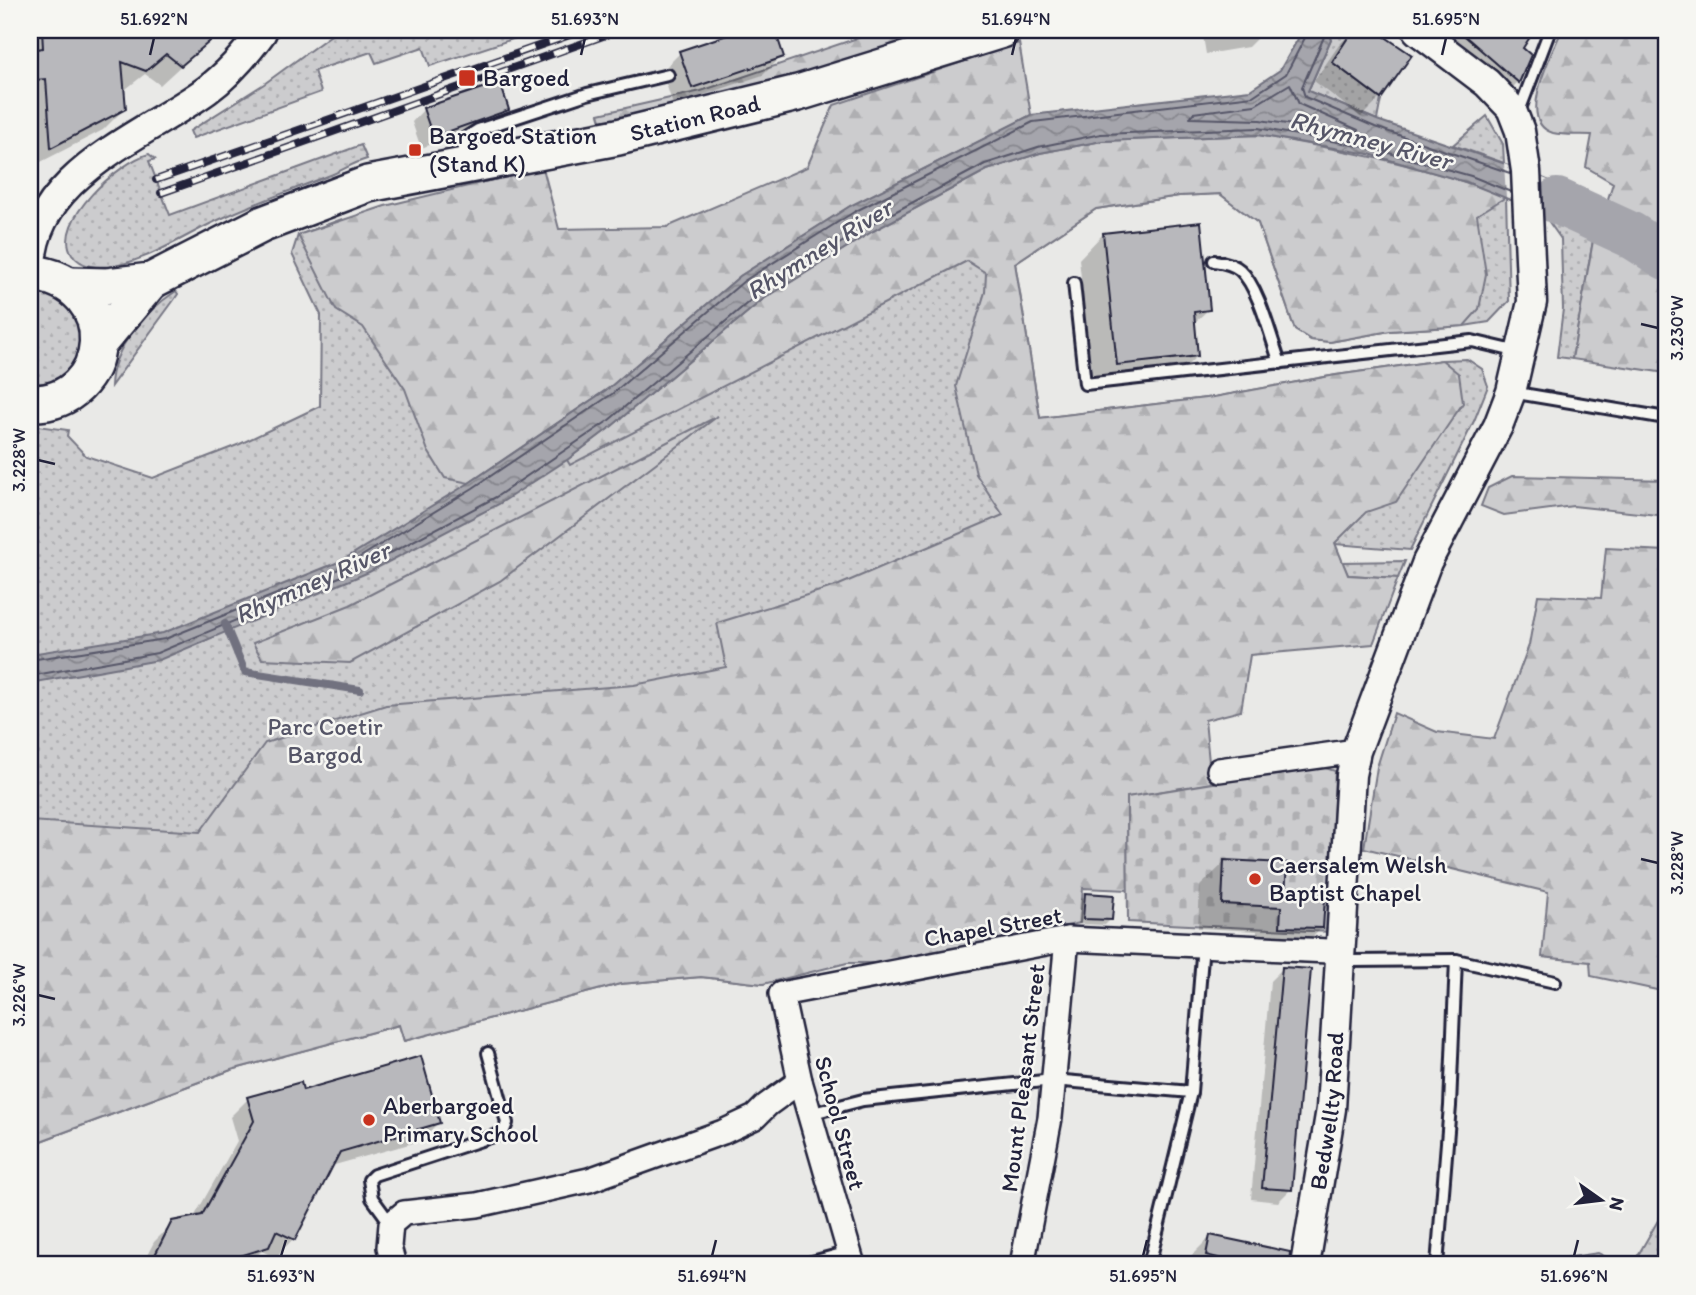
<svg xmlns="http://www.w3.org/2000/svg" width="1696" height="1295" font-family="Itim,sans-serif">
  <style>
    .grass { fill: url(#grass-dots); stroke: #777784; stroke-width: 2 }
    .forest { fill: url(#forest-firs); stroke: #777784; stroke-width: 2 }
    .cemetery { fill: url(#cemetery-stones); stroke: #777784; stroke-width: 2 }
    .water { fill: url(#water-waves); stroke: #71717f; stroke-width: 2 }
    .pier { fill: #e9e9e7 }
    .shadow { fill: #0003 }
    .lines { fill: none; stroke-linecap: round; stroke-linejoin: round }
    .shore { stroke: #565668; stroke-width: 2 }
    .stream { stroke: #71717f; stroke-width: 8 }
    .river { stroke: #a5a5ac; stroke-width: 46 }
    .building { fill: #b8b8bc; stroke: #22223b; stroke-width: 2 }
    .service-casing { stroke: #22223b; stroke-width: 16 }
    .minor-casing { stroke: #22223b; stroke-width: 28 }
    .tertiary-casing { stroke: #22223b; stroke-width: 33 }
    .primary-casing { stroke: #22223b; stroke-width: 40 }
    .service { stroke: #f6f6f2; stroke-width: 10 }
    .minor { stroke: #f6f6f2; stroke-width: 23 }
    .tertiary { stroke: #f6f6f2; stroke-width: 28 }
    .primary { stroke: #f6f6f2; stroke-width: 35 }
    .rail-casing { stroke: #22223b; stroke-width: 8 }
    .rail { stroke: #f6f6f2; stroke-width: 5; stroke-dasharray: 16; stroke-linecap: butt }
    .ticks { fill: none; stroke: #22223b; stroke-width: 2.5 }
    .poi-dot { fill: #c8321e; stroke: #f6f6f2; stroke-width: 2.5 }
    .labels { text-anchor: middle; stroke-width: 5; stroke-linejoin: round; paint-order: stroke }
    .poi-label { font-size: 24px; fill: #22223b; stroke: #f6f6f2; text-anchor: start }
    .street-label { font-size: 24px; fill: #22223b; stroke: #f6f6f2 }
    .park-label { font-size: 24px; fill: #555567; stroke: #f6f6f2 }
    .water-label { font-size: 26px; font-style: italic; fill: #565668; stroke: #f6f6f2 }
    .neatline { fill: none; stroke: #22223b; stroke-width: 2.5 }
    .ticks-label { font-size: 18px; text-anchor: middle; fill: #22223b }
  </style>
  <defs>
    <pattern id="grass-dots" width="8" height="8" patternUnits="userSpaceOnUse" patternTransform="scale(1.75)"><rect width="8" height="8" fill="#ccccce"/><path d="M2 2h.1M6 6h.1" fill="none" stroke="#afafb2" stroke-width="1.8" stroke-linecap="round"/></pattern>
    <pattern id="forest-firs" width="22" height="20" patternUnits="userSpaceOnUse" patternTransform="scale(1.75)"><rect width="22" height="20" fill="#ccccce"/><path d="M5 1l3.5 6h-7zM16 11l3.5 6h-7z" fill="#afafb2"/></pattern>
    <pattern id="cemetery-stones" width="16" height="16" patternUnits="userSpaceOnUse" patternTransform="scale(1.75)"><rect width="16" height="16" fill="#ccccce"/><path d="M2 7V4a2 2 0 0 1 4 0v3zM10 15v-3a2 2 0 0 1 4 0v3z" fill="#afafb2"/></pattern>
    <pattern id="water-waves" width="16" height="10" patternUnits="userSpaceOnUse" patternTransform="scale(1.75)"><rect width="16" height="10" fill="#a5a5ac"/><path d="M0 5q4-4 8 0t8 0" fill="none" stroke="#86868d"/></pattern>
  </defs>
  <rect width="100%" height="100%" fill="#e9e9e7"/>
  <filter id="ink" filterUnits="userSpaceOnUse"><feTurbulence type="fractalNoise" baseFrequency=".0143" numOctaves="2"/><feDisplacementMap in="SourceGraphic" scale="14" xChannelSelector="R" yChannelSelector="G"/><feConvolveMatrix kernelMatrix="1 2 1 2 8 2 1 2 1" color-interpolation-filters="sRGB"/></filter>
  <g filter="url(#ink)">
    <!-- grass -->
    <g class="grass">
      <polygon points="338,30 540,30 430,66 423,47 376,63 371,52 314,71 321,92 193,138 190,131 264,84"/>
      <polygon points="1335,30 1353,30 1332,62 1381,99 1377,120 1308,91"/>
      <polygon points="1487,116 1503,144 1504,163 1453,145"/>
      <path d="M361 145 367 159C352 163 342 171 328 176 290 191 251 204 214 222 180 238 138 267 100 267 88 267 79 264 72 254 51 222 120 161 149 154L155 159 149 161 170 215Z"/>
      <polygon points="987,170 1469,183 1506,197 1509,301 1489,322 1464,326 1390,331 1330,342 1311,340 1295,330 1258,223 1220,194 1179,196 1096,209 1015,263 1040,418 1214,397 1336,375 1442,360 1467,359 1482,369 1488,386 1474,421 1410,550 1335,544 768,982 763,984 701,977 620,984 404,1041 399,1025 231,1070 30,1145 30,425 68,430 67,436 86,456 153,478 240,444 320,406 321,315 292,254 298,235 342,219 499,503 762,300 873,231"/>
      <polygon points="1549,215 1594,235 1572,359 1557,357 1563,309 1561,239 1549,222"/>
      <polygon points="30,289 43,289 75,310 84,348 63,380 30,389"/>
      <path d="M176 291 178 294 174 300 111 386C112 347 146 311 176 291Z"/>
      <polygon points="1405,561 1398,578 1348,575 1342,562"/>
      <polygon points="1666,1213 1666,1265 1559,1265 1558,1259 1598,1253 1618,1263 1637,1257 1660,1217"/>
    </g>
    <!-- forest -->
    <g class="forest">
      <polygon points="881,30 956,30 721,100 603,127 599,114 701,91"/>
      <path d="M1562 30H1666V373L1572 359 1594 235 1608 240 1620 211 1606 205 1613 183 1586 167 1592 135C1580 134 1565 136 1553 133 1515 122 1552 53 1562 30Z"/>
      <polygon points="1019,43 1031,115 850,206 740,276 609,388 469,483 445,478 428,451 405,389 363,327 336,310 298,235 385,206 543,168 559,229 667,227 807,167 834,105"/>
      <path d="M1258 135C1343 150 1425 165 1506 197L1477 215 1486 274 1479 309 1464 326 1390 331 1330 342 1311 340 1295 330 1258 223 1220 194 1179 196 1096 209 1015 263 1040 418 1214 397 1336 375 1442 360 1459 374 1463 403 1396 502 1366 512 1335 543 1348 575 1398 578 1373 644 1250 655 1241 711 1205 720 1211 783 1127 797 1128 890 1083 888 1080 923 890 963H847L763 984 701 977 620 984 404 1041 399 1025 231 1070 30 1145V821L200 832 265 743 386 705 634 685 726 667 717 623 839 585 1003 515 976 474 956 386 985 292 986 273 967 261 570 465 567 460 612 426 762 300 873 231 987 170 1040 153 1102 141Z"/>
      <polygon points="718,416 500,581 350,663 262,659 253,643 350,605"/>
      <polygon points="1512,476 1666,480 1666,516 1573,506 1504,515 1481,506 1488,488"/>
      <polygon points="1606,548 1666,551 1666,992 1591,976 1590,962 1542,957 1548,892 1364,848 1377,767 1394,713 1437,732 1494,739 1529,645 1538,595 1601,598"/>
    </g>
    <!-- cemetery -->
    <polygon class="cemetery" points="1319,766 1335,771 1330,932 1128,922 1127,797"/>
    <!-- water -->
    <polygon class="water" points="1303,30 1335,30 1308,91 1377,120 1526,171 1621,211 1608,240 1469,183 1369,154 1258,135 1102,141 1040,153 987,170 873,231 762,300 612,426 567,460 499,504 369,572 159,660 30,683 30,654 163,633 341,561 469,483 609,388 740,276 850,206 1031,115 1250,90 1280,70"/>
    <!-- pier -->
    <g class="pier">
      <polygon points="1504,163 1548,180 1549,215 1506,197"/>
      <polygon points="1590,199 1606,205 1594,235 1578,228"/>
    </g>
    <!-- shadow -->
    <g class="shadow">
      <polygon points="30,30 198,30 211,38 160,85 145,74 122,92 124,109 103,130 31,167"/>
      <polygon points="748,30 773,30 782,56 763,75 673,105 662,71 680,53"/>
      <polygon points="1202,30 1259,30 1260,35 1248,47 1206,54"/>
      <polygon points="1354,30 1372,30 1410,55 1380,98 1361,117 1314,81 1339,45"/>
      <polygon points="1423,30 1518,30 1527,38 1521,48 1529,56 1518,82 1506,94"/>
      <polygon points="424,109 507,110 495,122 421,148 412,122"/>
      <polygon points="1103,234 1209,309 1193,324 1197,356 1172,380 1093,389 1079,259"/>
      <polygon points="1225,862 1284,897 1322,928 1297,952 1256,951 1257,931 1198,928 1200,886"/>
      <polygon points="1086,895 1110,920 1105,925 1078,924 1080,900"/>
      <polygon points="1282,969 1290,1190 1278,1202 1251,1199 1270,981"/>
      <polygon points="302,1092 439,1122 420,1141 331,1166 293,1239 275,1258 262,1251 246,1265 142,1265 154,1242 173,1223 193,1219 237,1141 230,1117 248,1099"/>
      <polygon points="1210,1237 1278,1251 1275,1265 1182,1265"/>
    </g>
    <g class="lines">
      <!-- shore -->
      <g class="shore">
        <polyline points="1327,30 1302,87 1305,97 1375,127 1510,173"/>
        <polygon points="1290,84 1299,104 1358,130 1359,135 1260,120 1190,118 1193,113 1255,105"/>
        <polyline points="1542,186 1608,214 1610,217 1602,230 1543,205"/>
        <polyline points="30,660 165,639 344,567 473,488 612,394 744,281 854,212 1033,122 1253,96 1286,74 1309,30"/>
        <polyline points="30,676 157,653 366,566 496,497 608,421 758,294 870,225 985,164 1038,147 1101,134 1258,128 1371,148 1471,176 1511,192"/>
      </g>
      <!-- stream -->
      <polyline class="stream" points="225,624 245,672 360,690"/>
      <!-- river -->
      <polyline class="river" points="1557,201 1631,235 1666,257"/>
    </g>
    <!-- building -->
    <g class="building">
      <polygon points="42,30 223,30 181,66 166,54 146,71 122,62 126,109 51,148 46,79 35,80 34,70 30,70 30,50 43,48"/>
      <polygon points="742,30 775,30 784,57 692,88 679,51"/>
      <polygon points="1353,30 1375,30 1412,55 1381,99 1332,62"/>
      <polygon points="1458,30 1521,30 1530,37 1523,48 1531,55 1519,83"/>
      <polygon points="500,82 509,110 433,137 423,108"/>
      <polygon points="1201,222 1210,310 1194,312 1198,356 1117,365 1103,233"/>
      <polygon points="1224,860 1287,863 1285,895 1325,897 1323,928 1280,927 1281,907 1222,904"/>
      <polygon points="1085,893 1114,895 1112,920 1083,919"/>
      <polygon points="1282,967 1311,969 1292,1190 1262,1188"/>
      <polygon points="421,1056 440,1123 340,1152 295,1240 276,1231 269,1247 211,1265 150,1265 172,1221 202,1215 254,1121 247,1097 301,1082 303,1090"/>
      <polygon points="1210,1235 1290,1252 1289,1265 1221,1265 1222,1259 1206,1255"/>
    </g>
    <g class="lines">
      <!-- service casing -->
      <g class="service-casing">
        <g id="service">
          <polyline points="1518,114 1550,30"/>
          <polyline points="461,160 467,137 478,130 587,94 668,75"/>
          <path d="M1214 261C1223 262 1233 264 1240 270 1259 287 1271 339 1280 363"/>
          <polyline points="1074,283 1085,384 1472,341 1519,352"/>
          <polyline points="1511,392 1666,418"/>
          <polyline points="1342,955 1351,961 1456,960 1555,982"/>
          <polyline points="809,1114 863,1100 1053,1080 1191,1092"/>
          <polyline points="391,1224 372,1198 369,1180 374,1175 503,1133 507,1123 488,1053"/>
          <polyline points="801,1265 849,1252"/>
          <polyline points="1149,1265 1191,1092 1203,944"/>
          <polyline points="1437,1265 1450,1106 1456,960"/>
        </g>
      </g>
      <!-- minor casing -->
      <g class="minor-casing">
        <g id="minor">
          <polyline points="1219,770 1356,751"/>
          <polyline points="394,1265 389,1247 391,1224 404,1213 477,1205 589,1180 723,1132 755,1117 767,1105 800,1081"/>
          <polyline points="853,1265 800,1081 781,994 1067,939 1329,951 1341,955"/>
          <polyline points="1022,1265 1050,1118 1067,939"/>
        </g>
      </g>
      <!-- tertiary casing -->
      <g class="tertiary-casing">
        <g id="tertiary">
          <path d="M31 273C28 177 142 137 207 90 229 74 246 54 262 32"/>
          <path id="s1" d="M1305 1265 1331 1109 1351 775 1356 751 1427 562 1498 426 1511 392 1532 302 1526 171 1520 131 1511 108 1487 83 1417 30"/>
        </g>
      </g>
      <!-- primary casing -->
      <g class="primary-casing">
        <g id="primary">
          <path d="M30 273C127 282 113 406 30 403"/>
          <path id="s2" d="M70 285 107 286 151 281 263 224 368 184 618 137 798 93 1002 30"/>
          <polyline points="98,344 151,281"/>
        </g>
      </g>
      <!-- service -->
      <use href="#service" class="service"/>
      <!-- minor -->
      <use href="#minor" class="minor"/>
      <!-- tertiary -->
      <use href="#tertiary" class="tertiary"/>
      <!-- primary -->
      <use href="#primary" class="primary"/>
      <!-- rail casing -->
      <g class="rail-casing">
        <g id="rail">
          <polyline points="156,180 584,30"/>
          <polyline points="161,193 620,30"/>
        </g>
      </g>
      <!-- rail -->
      <use href="#rail" class="rail"/>
    </g>
  </g>
  <!-- ticks -->
  <path class="ticks" d="M150 55 154 38M581 55 585 38M1012 55 1016 38M1442 55 1446 38M1641 324 1658 328M38 460 55 464M1641 859 1658 863M38 995 55 999M281 1256 286 1240M712 1256 716 1240M1143 1256 1147 1240M1574 1256 1578 1240"/>
  <!-- markers -->
  <g class="poi-dot">
    <rect x="458" y="69" width="18" height="18" rx="3.5"/>
    <rect x="408" y="143" width="14" height="14" rx="3.5"/>
    <circle cx="1255" cy="879" r="7"/>
    <circle cx="369" cy="1120" r="7"/>
  </g>
  <g class="labels">
    <!-- poi labels -->
    <g class="poi-label">
      <text x="483" y="86">Bargoed</text>
      <text x="429" y="144">Bargoed Station<tspan x="429" dy="28">(Stand K)</tspan></text>
      <text x="1269" y="873">Caersalem Welsh<tspan x="1269" dy="28">Baptist Chapel</tspan></text>
      <text x="383" y="1114">Aberbargoed<tspan x="383" dy="28">Primary School</tspan></text>
    </g>
    <!-- street labels -->
    <g class="street-label">
      <text dy="8" stroke="none"><textPath href="#s2" startOffset="653">Station Road</textPath></text>
      <text transform="translate(993 927) rotate(-10)" y="8">Chapel Street</text>
      <text transform="translate(1023 1078) rotate(-83)" y="8">Mount Pleasant Street</text>
      <text dy="8" stroke="none"><textPath href="#s1" startOffset="156">Bedwellty Road</textPath></text>
      <text transform="translate(840 1123) rotate(75)" y="8">School Street</text>
    </g>
    <!-- park labels -->
    <g class="park-label">
      <text x="325" y="735">Parc Coetir<tspan x="325" dy="28">Bargod</tspan></text>
    </g>
    <!-- water labels -->
    <g class="water-label">
      <text transform="translate(1371 140) rotate(15)" y="9">Rhymney River</text>
      <text transform="translate(819 249) rotate(-32)" y="9">Rhymney River</text>
      <text transform="translate(312 582) rotate(-24)" y="9">Rhymney River</text>
    </g>
  </g>
  <!-- margin -->
  <rect width="1696" height="1295" fill="none" stroke="#f6f6f2" stroke-width="77"/>
  <!-- north arrow -->
  <g transform="translate(1601 1200) rotate(104)" stroke="#f6f6f2" stroke-width="5" paint-order="stroke">
  <path d="M0-5L12 26L0 18L-12 26Z" fill="#22223b"/>
  <text y="-10" font-size="19" font-weight="bold" text-anchor="middle" fill="#22223b">N</text>
  </g>
  <rect x="38" y="38" width="1620" height="1218" class="neatline"/>
  <g class="ticks-label">
    <text x="154" y="25">51.692°N</text>
    <text x="585" y="25">51.693°N</text>
    <text x="1016" y="25">51.694°N</text>
    <text x="1446" y="25">51.695°N</text>
    <text transform="translate(1677 328) rotate(-90)" y="6">3.230°W</text>
    <text transform="translate(19 460) rotate(-90)" y="6">3.228°W</text>
    <text transform="translate(1677 863) rotate(-90)" y="6">3.228°W</text>
    <text transform="translate(19 995) rotate(-90)" y="6">3.226°W</text>
    <text x="281" y="1282">51.693°N</text>
    <text x="712" y="1282">51.694°N</text>
    <text x="1143" y="1282">51.695°N</text>
    <text x="1574" y="1282">51.696°N</text>
  </g>
</svg>
